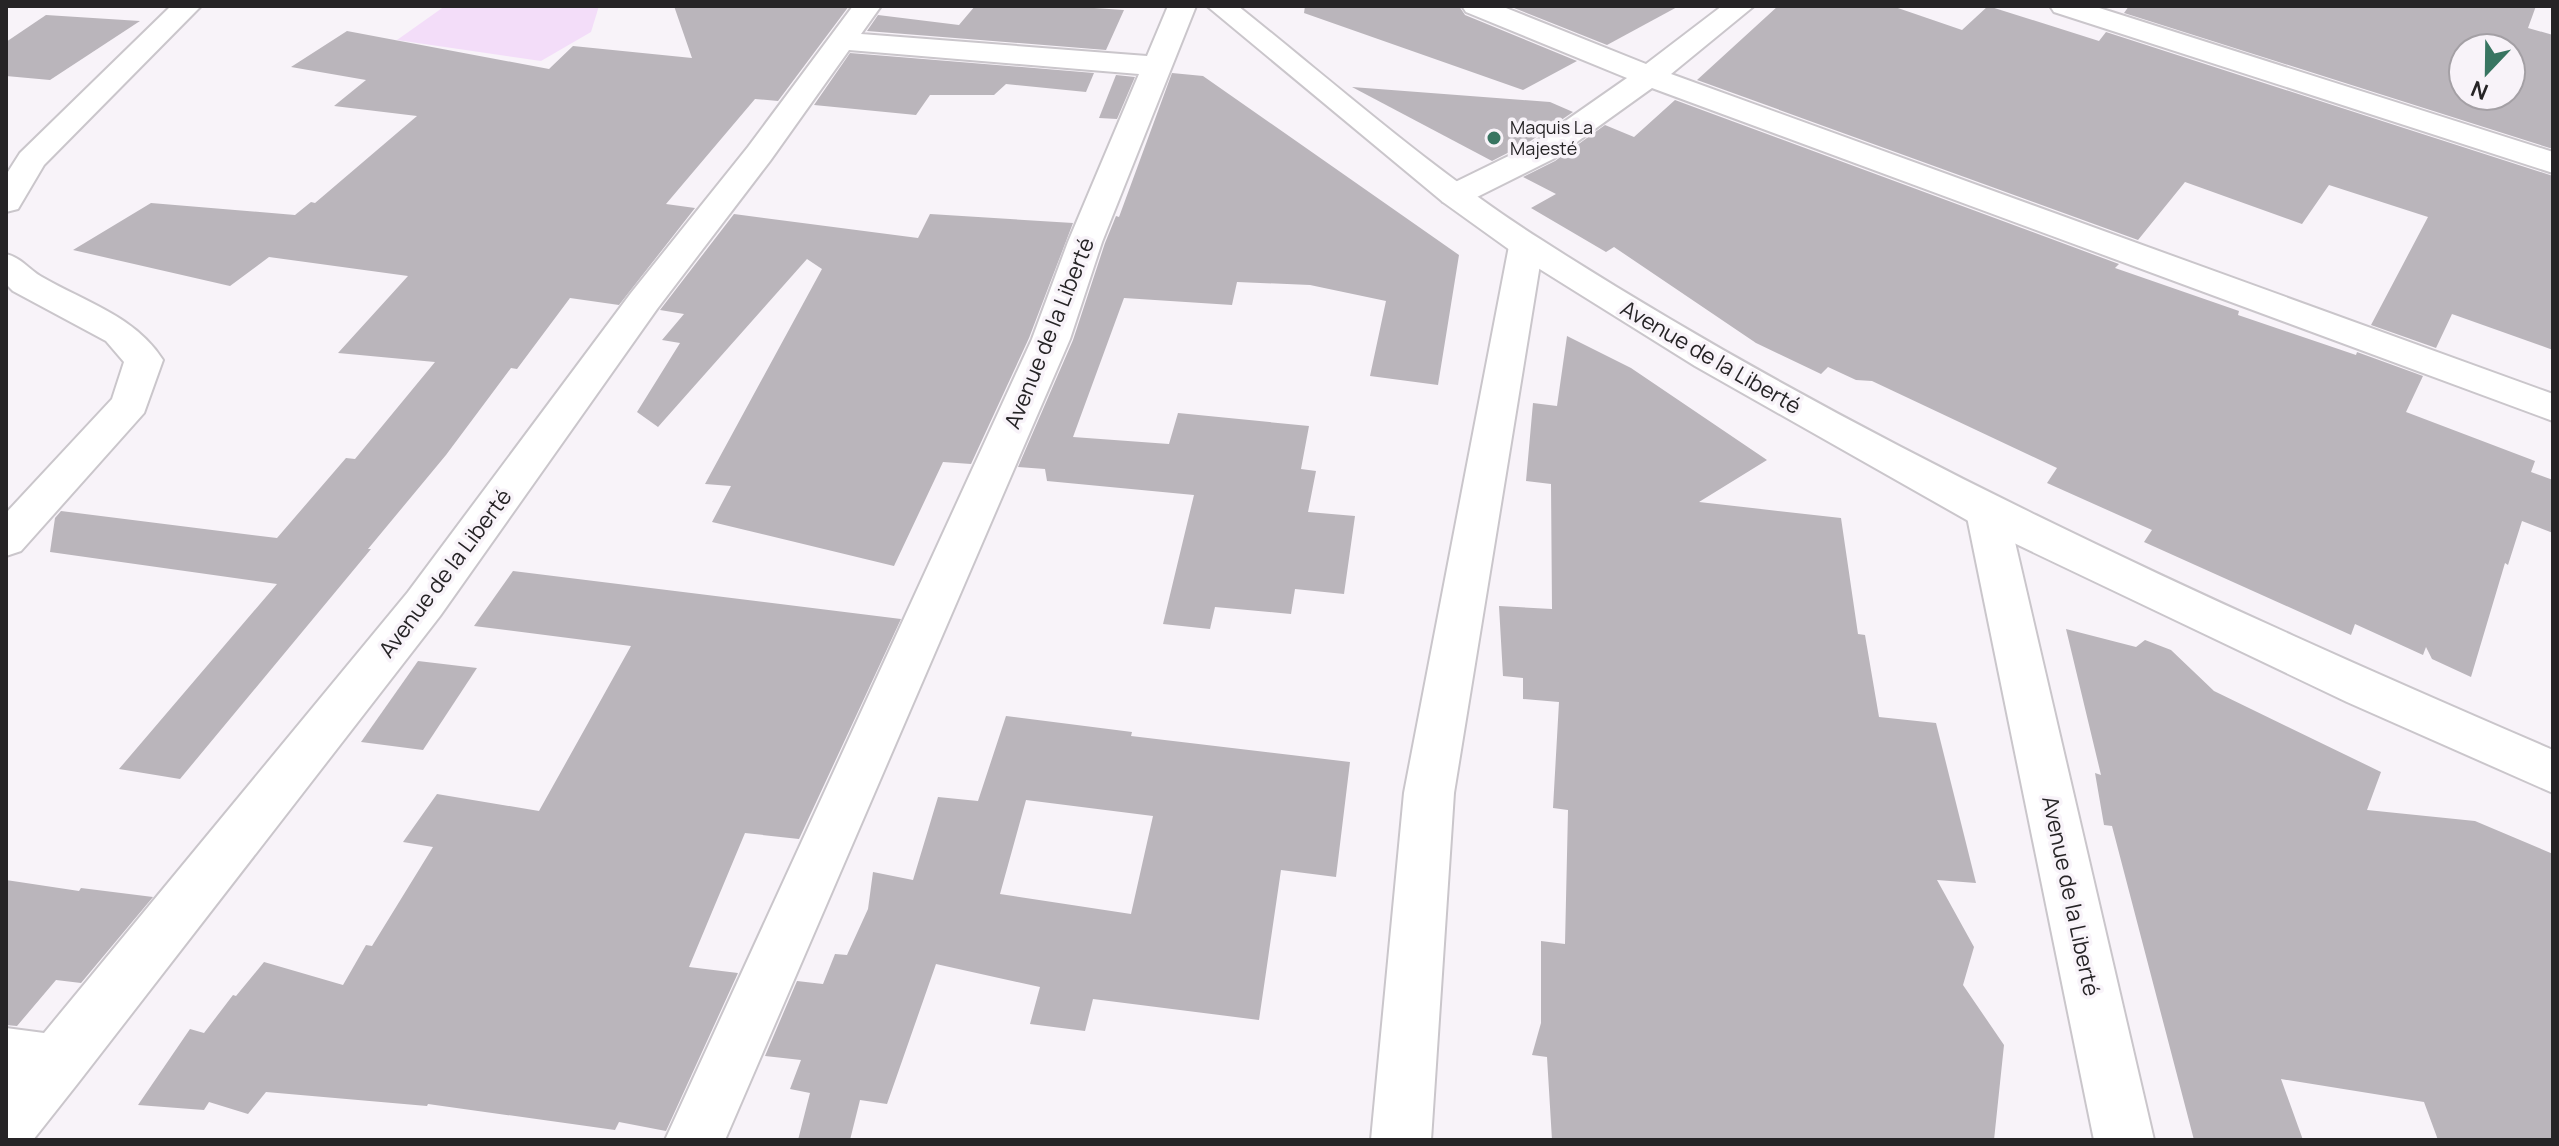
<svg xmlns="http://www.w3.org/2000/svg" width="2559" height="1146" font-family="Manrope,sans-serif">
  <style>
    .green { fill: #f3ddf9 }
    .building { fill: #bab5bb; fill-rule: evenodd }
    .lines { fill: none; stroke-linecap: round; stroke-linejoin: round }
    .minor-casing { stroke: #cac6cb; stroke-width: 4 }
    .secondary-casing { stroke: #cac6cb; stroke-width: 4 }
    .minor { fill: #fff; fill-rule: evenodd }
    .secondary { fill: #fff; fill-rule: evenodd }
    .poi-dot { fill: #387561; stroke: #f8f3f9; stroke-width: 3 }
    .labels { text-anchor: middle; stroke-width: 7; stroke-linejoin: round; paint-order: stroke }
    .far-poi-label { font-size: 18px; fill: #262426; stroke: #f8f3f9; text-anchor: start }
    .street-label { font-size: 22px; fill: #262426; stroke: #f8f3f9 }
  </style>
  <rect width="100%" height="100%" fill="#f8f3f9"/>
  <!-- green -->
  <polygon class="green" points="445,6 599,6 591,32 541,61 397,40"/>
  <!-- building -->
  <g class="building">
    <polygon points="674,6 849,6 778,101 755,99 666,204 695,208 619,305 570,298 517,369 511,368 446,455 368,549 371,549 180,779 119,769 277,584 50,552 55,518 61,511 277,538 346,458 355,459 435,362 338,353 408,276 269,257 230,286 73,250 151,203 295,215 311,202 315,203 417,116 334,106 366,80 291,67 347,31 549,69 573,46 692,58"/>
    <polygon points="975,6 1064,6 1124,10 1106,50 867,31 878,15 959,25"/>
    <polygon points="1305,6 1459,6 1465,15 1577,61 1523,90 1304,13"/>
    <polygon points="1509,6 1679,6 1607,45"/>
    <polygon points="1778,6 1892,6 1962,30 1988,6 2099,41 2106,32 2553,176 2553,350 2452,314 2436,348 2371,325 2428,217 2329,185 2302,224 2185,182 2138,240 1697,80"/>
    <path d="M2129 6H2536L2528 28 2553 35V149L2124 13ZM2463 48H2511V96H2463Z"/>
    <polygon points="46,15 140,21 50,80 6,76 6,42"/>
    <polygon points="850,53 1094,73 1086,92 1006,84 994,95 930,95 916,115 814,105"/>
    <polygon points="1172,73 1203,76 1459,255 1438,385 1370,376 1386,301 1310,285 1237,282 1232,305 1124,298 1073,437 1169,444 1178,413 1309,426 1301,469 1316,471 1308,512 1355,516 1344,594 1295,589 1291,614 1215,607 1210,629 1163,624 1194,495 1047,481 1045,469 1018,467 1073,340 1105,243 1116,216 1119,217"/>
    <polygon points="1116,75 1135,77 1117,119 1099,118"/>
    <polygon points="1352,87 1550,102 1573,112 1529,142 1492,161"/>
    <polygon points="1675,100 2119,264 2115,268 2239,311 2238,315 2356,355 2357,352 2423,376 2406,412 2535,461 2531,472 2553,480 2553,533 2522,521 2508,565 2505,563 2471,677 2432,659 2426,647 2423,655 2355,624 2351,635 2144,542 2152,530 2047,483 2057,468 1872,381 1856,380 1828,367 1821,374 1756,343 1614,247 1606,252 1531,208 1556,194 1523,177 1555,161 1605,125 1634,137"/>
    <polygon points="734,214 918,238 930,214 1073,223 1029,338 971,464 943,462 894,566 712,522 731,486 705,484 822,269 807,259 658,427 637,412 680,343 662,340 684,314 660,310"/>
    <polygon points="1567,336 1631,368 1767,460 1699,502 1841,518 1858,634 1865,635 1879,717 1936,723 1976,883 1937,880 1974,947 1963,985 2004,1045 1994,1140 1552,1140 1547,1057 1532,1055 1541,1023 1541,941 1565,944 1568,810 1553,808 1559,702 1523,699 1523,678 1503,676 1499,606 1552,609 1551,484 1526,481 1533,403 1557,406"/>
    <polygon points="513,571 901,619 799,839 745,833 689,967 738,973 666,1131 619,1122 615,1130 428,1104 427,1106 266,1092 248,1114 209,1102 204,1110 138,1105 190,1029 204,1033 233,995 236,996 264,962 343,985 366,945 372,946 433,847 403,842 437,794 539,811 631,646 474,626"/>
    <polygon points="2066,629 2136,647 2145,640 2171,650 2214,691 2381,772 2367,810 2475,821 2553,854 2553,1140 2438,1140 2424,1102 2281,1079 2303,1140 2194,1140 2112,826 2104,825 2095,773 2101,775"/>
    <polygon points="418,661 477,668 423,750 361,742"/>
    <path d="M1006 716 1132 732 1131 736 1350 762 1336 877 1281 870 1259 1020 1093 999 1085 1031 1030 1024 1040 987 936 964 887 1104 860 1100 850 1140H798L810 1093 790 1089 801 1060 765 1056 797 981 823 984 835 954 847 955 868 909 873 872 913 880 938 797 978 801ZM1026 800 1153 816 1131 914 1000 894Z"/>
    <polygon points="6,880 79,891 81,888 153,897 81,983 56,980 17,1026 6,1025"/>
  </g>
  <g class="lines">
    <!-- minor casing -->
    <g class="minor-casing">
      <g id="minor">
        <polygon points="171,6 201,6 44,165 18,209 6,212 6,175 20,153"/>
        <polygon points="853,6 881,6 861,34 1147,56 1168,6 1196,6 1102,242 1070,339 725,1140 665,1140 1032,339 1068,242 1139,74 849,50 770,161 657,309 440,616 78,1083 33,1140 6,1140 6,1028 44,1033 408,592 631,293 748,147"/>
        <polygon points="1462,6 1501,6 1646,64 1722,6 1754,6 1671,74 2553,394 2553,421 1652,88 1553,159 1467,202 1455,205 1443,202 1438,195 1443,188 1531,145 1627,78 1466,12"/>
        <polygon points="2050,6 2093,6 2553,152 2553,173 2054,12"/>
        <polygon points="1526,236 1538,239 1543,246 1454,793 1431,1140 1371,1140 1404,793 1509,246 1514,239"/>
        <path d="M6 254C22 258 28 269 42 277 85 302 135 316 163 360L144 413 21 551 6 556V513L112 399 124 362 106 341 13 291 6 284Z"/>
        <polygon points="1987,497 2002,501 2008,512 2154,1140 2094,1140 1966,512 1972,501"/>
      </g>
    </g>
    <!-- secondary casing -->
    <g class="secondary-casing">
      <path id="secondary" d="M1207 6H1238C1337 85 1433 171 1540 239 1859 444 2206 600 2553 750V793L2347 702 1972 523 1695 366 1514 253 1443 202Z"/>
    </g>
    <!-- minor -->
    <use href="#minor" class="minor"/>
    <!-- secondary -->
    <use href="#secondary" class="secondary"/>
  </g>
  <!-- markers -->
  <circle class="poi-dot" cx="1494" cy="138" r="8"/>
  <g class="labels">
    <!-- far-poi labels -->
    <g class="far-poi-label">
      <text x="1510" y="134">Maquis La<tspan x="1510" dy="21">Majesté</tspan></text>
    </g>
    <!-- street labels -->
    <g class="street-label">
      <text transform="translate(1049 333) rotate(-68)" y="8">Avenue de la Liberté</text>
      <text transform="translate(1711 357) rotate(30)" y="8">Avenue de la Liberté</text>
      <text transform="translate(445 573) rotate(-53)" y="8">Avenue de la Liberté</text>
      <text transform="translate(2071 896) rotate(78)" y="8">Avenue de la Liberté</text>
    </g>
  </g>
  <!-- border -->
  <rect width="2559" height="1146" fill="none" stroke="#262426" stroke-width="16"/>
  <!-- north arrow -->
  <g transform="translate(2487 72) rotate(202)"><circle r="38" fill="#f8f3f9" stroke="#a4a0a5" stroke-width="2"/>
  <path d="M0-6L14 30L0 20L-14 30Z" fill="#387561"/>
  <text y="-12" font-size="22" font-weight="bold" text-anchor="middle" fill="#262426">N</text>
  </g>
</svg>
